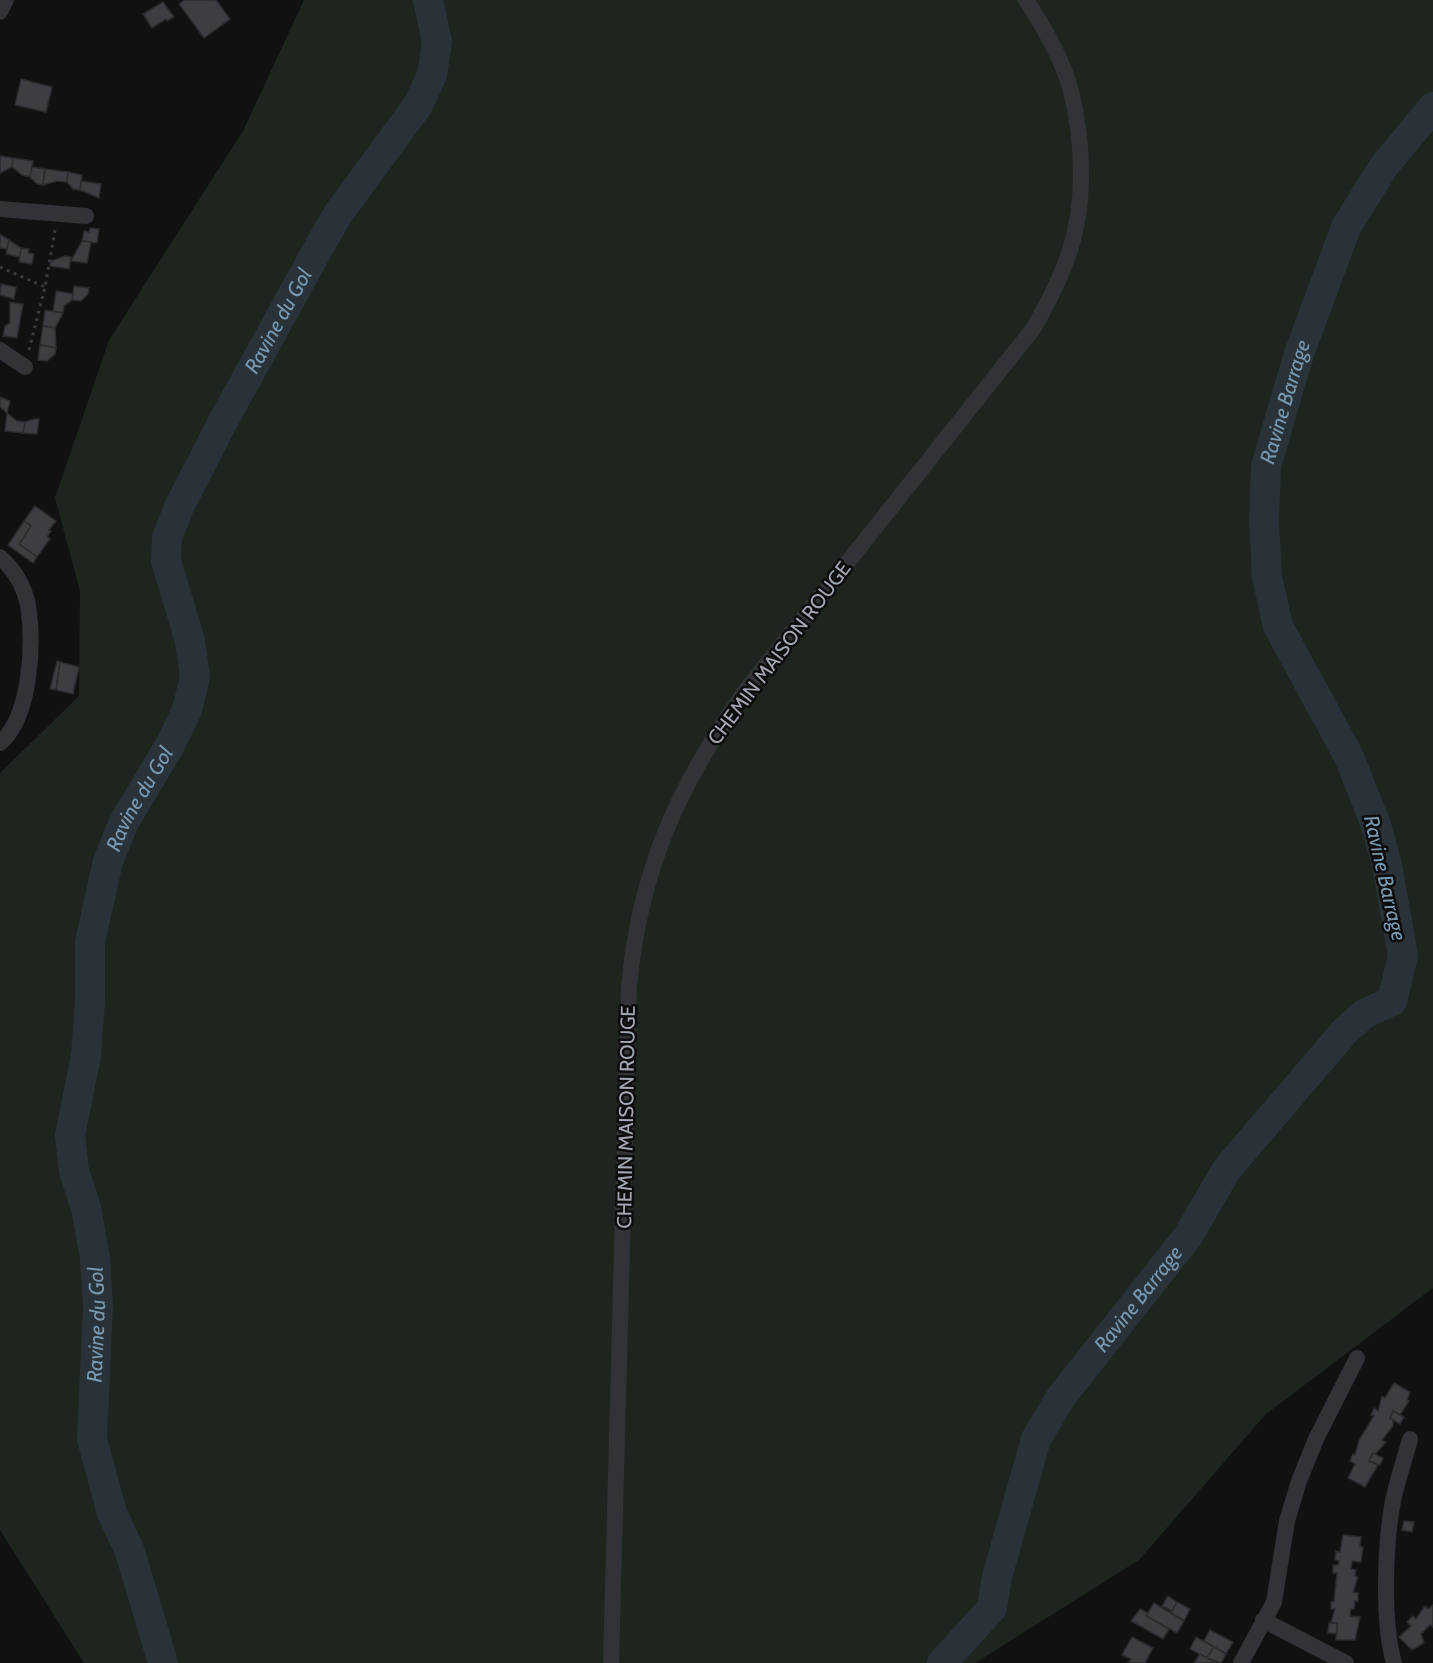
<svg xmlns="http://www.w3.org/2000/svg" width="1433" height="1663" font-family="Cabin,sans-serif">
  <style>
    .green { fill: #1d251e }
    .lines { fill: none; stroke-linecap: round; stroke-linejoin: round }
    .river { stroke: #293238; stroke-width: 30 }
    .building { fill: #3d3e42; stroke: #2b2b2e; stroke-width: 1.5 }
    .path { stroke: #383a3e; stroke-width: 3; stroke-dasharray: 3 4.5; stroke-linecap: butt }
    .minor { stroke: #323337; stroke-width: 16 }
    .labels { text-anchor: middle; stroke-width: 5; stroke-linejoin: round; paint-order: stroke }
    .street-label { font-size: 20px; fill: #a2a8b3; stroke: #0c0c0d }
    .water-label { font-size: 21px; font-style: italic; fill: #7898af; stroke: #0c0c0d }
  </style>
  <rect width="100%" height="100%" fill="#111112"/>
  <!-- green -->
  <polygon class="green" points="304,0 1433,0 1433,1288 1266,1414 1139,1560 975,1663 84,1663 0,1530 0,773 79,696 80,591 55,498 109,340 243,131"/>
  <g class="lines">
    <!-- river -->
    <g class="river">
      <path id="s1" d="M163 1663 129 1549 112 1513 92 1439 98 1305 95 1258 86 1208 74 1171 70 1135 86 1055 90 1002V942L108 861 124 822 170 745 187 710 195 677 190 641 166 561 167 538 179 507 221 425 319 247 338 214 418 105 432 75 437 42 428 0"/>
      <path id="s2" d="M942 1663 992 1608 997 1577 1036 1439 1061 1397 1188 1236 1227 1169 1345 1031 1364 1014 1392 1001 1403 956 1387 865 1376 825 1349 757 1278 626 1267 577 1264 522 1266 466 1299 354 1346 227 1384 166 1433 107"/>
    </g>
  </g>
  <!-- building -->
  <g class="building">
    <polygon points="184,0 216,0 230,19 204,38 179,4"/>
    <polygon points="163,2 174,17 167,21 166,19 152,28 143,14"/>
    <polygon points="21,79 52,87 46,112 15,105"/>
    <polygon points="0,156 13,158 12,167 0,173"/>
    <polygon points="13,158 33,161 30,177 22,175 12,167"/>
    <polygon points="32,167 45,169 43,185 37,184 30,177"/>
    <polygon points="45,169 68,172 67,182 57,181 43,185"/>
    <polygon points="68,172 82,175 80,190 73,189 67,182"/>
    <polygon points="81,181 101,184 99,198 80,190"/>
    <polygon points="90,228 99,229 97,243 82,241 84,231 89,232"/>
    <polygon points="0,234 9,240 7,249 0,248"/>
    <polygon points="9,240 21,248 20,257 6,254"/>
    <polygon points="82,241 91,242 87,263 71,261"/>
    <polygon points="21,248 29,249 28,253 34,254 32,264 19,262"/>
    <polygon points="65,256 71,257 69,269 50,266 51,261"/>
    <polygon points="1,284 16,287 14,299 0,295"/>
    <polygon points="74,286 89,288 88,294 81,301 72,300"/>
    <polygon points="56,291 73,294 72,300 64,306 63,313 53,312"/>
    <polygon points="10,302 23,304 17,338 3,336 5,326 10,323"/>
    <polygon points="45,310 63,313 55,328 43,326"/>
    <polygon points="43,326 55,328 56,348 40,345"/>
    <polygon points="40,345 56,348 55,354 47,361 38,360"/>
    <polygon points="0,397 10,401 7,413 0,407"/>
    <polygon points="7,413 17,421 25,422 23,433 5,431"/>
    <polygon points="34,419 39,419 37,434 23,433 25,422"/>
    <polygon points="35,506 56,521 49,530 51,531 47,537 50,539 37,557 19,544 31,526 24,521"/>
    <polygon points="24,521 31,526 19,544 37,557 33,563 8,545"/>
    <polygon points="57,661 60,662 56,690 50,689"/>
    <polygon points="60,662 79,667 73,694 56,690"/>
    <polygon points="1394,1383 1410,1392 1407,1400 1409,1401 1400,1415 1393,1411 1390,1418 1393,1420 1393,1426 1382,1440 1386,1442 1369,1461 1378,1465 1365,1487 1348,1478 1355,1464 1350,1461 1353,1454 1355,1455 1359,1440 1374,1416 1371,1415 1374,1408 1378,1411 1382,1396 1385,1398"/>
    <polygon points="1393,1411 1404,1417 1400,1424 1390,1418"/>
    <polygon points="1373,1453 1383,1458 1380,1465 1369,1461"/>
    <polygon points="1404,1521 1414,1522 1412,1532 1402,1530"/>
    <polygon points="1343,1535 1361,1537 1360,1546 1363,1547 1361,1562 1352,1561 1351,1569 1356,1570 1355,1576 1358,1577 1353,1592 1358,1593 1358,1601 1355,1601 1354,1609 1351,1609 1350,1616 1360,1617 1355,1640 1336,1640 1337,1623 1331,1623 1335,1609 1331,1609 1331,1602 1334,1601 1337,1573 1333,1573 1333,1565 1338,1565 1339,1561 1335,1560 1336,1551 1340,1552"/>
    <polygon points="1168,1596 1177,1602 1172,1611 1162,1606"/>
    <polygon points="1177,1602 1190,1609 1184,1621 1171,1613"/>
    <polygon points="1154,1603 1184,1621 1177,1633 1146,1616"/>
    <polygon points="1433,1605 1433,1627 1430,1625 1421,1634 1424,1643 1412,1650 1399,1637 1411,1626 1407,1622 1413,1616 1416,1619 1425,1606 1428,1609"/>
    <polygon points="1140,1609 1148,1613 1146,1616 1169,1629 1163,1639 1131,1621"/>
    <polygon points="1329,1623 1337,1623 1337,1634 1328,1633"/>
    <polygon points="1210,1630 1233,1642 1226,1654 1204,1641"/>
    <polygon points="1132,1637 1153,1648 1145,1663 1128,1663 1131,1659 1122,1655"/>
    <polygon points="1196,1637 1214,1647 1207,1658 1190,1649"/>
    <polygon points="1214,1647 1226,1654 1221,1663 1207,1658"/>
    <polygon points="1200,1654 1207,1658 1216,1663 1194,1663"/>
  </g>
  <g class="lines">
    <!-- path -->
    <g class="path">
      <polyline points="0,267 45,287"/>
      <polyline points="29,350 45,287 55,230"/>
    </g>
    <!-- minor -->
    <g class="minor">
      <polyline points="0,12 6,0"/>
      <polyline points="0,209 86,216"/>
      <polyline points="0,350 25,367"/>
      <path d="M0 557C14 569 24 586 28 605 34 643 31 717 0 743"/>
      <polyline points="1263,1620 1346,1663"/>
      <path d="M611 1663 629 986C640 869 679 784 746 690L1033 329C1048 303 1061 278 1070 250 1086 201 1083 140 1071 91 1062 58 1044 27 1026 0"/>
      <polyline points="1241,1663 1274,1602 1287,1521 1299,1481 1316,1439 1357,1358"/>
      <path d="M1394 1663C1382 1621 1385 1544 1393 1501 1397 1480 1405 1459 1410 1439"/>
    </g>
  </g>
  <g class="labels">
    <!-- street labels -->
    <g class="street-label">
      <text transform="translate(779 653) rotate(-53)" y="7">CHEMIN MAISON ROUGE</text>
      <text transform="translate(626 1117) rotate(-89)" y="7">CHEMIN MAISON ROUGE</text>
    </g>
    <!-- water labels -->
    <g class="water-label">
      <text dy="7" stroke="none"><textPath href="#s1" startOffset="1412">Ravine du Gol</textPath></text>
      <text dy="7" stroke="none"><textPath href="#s2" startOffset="1449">Ravine Barrage</textPath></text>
      <text dy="7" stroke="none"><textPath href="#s1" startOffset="890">Ravine du Gol</textPath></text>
      <text transform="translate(1385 878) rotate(77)" y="7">Ravine Barrage</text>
      <text dy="7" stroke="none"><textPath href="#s2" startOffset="423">Ravine Barrage</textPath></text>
      <text dy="7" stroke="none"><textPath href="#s1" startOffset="350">Ravine du Gol</textPath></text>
    </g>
  </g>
</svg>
